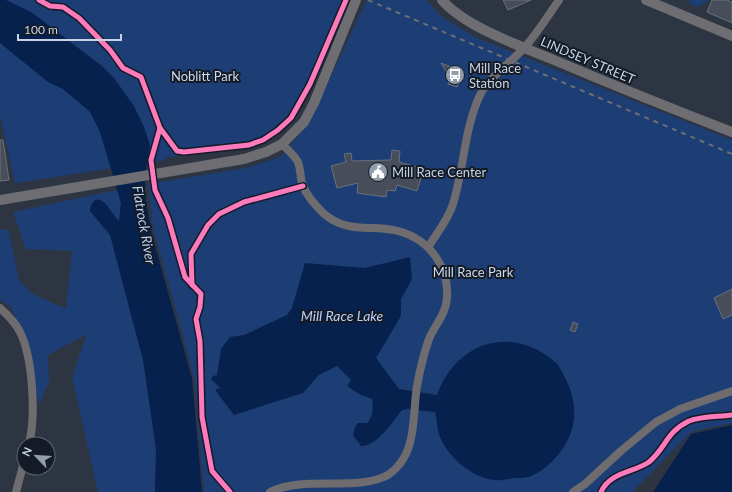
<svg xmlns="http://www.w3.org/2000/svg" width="732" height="492" font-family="Lato,sans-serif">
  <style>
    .green { fill: #1c3e75 }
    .water { fill: #06214d }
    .building { fill: #474e59; stroke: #68707c }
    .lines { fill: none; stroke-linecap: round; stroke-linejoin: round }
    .minor { stroke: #6e6c6e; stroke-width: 8 }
    .major { stroke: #6e6e72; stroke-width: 10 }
    .rail { stroke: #6e6f73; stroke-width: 2; stroke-dasharray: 5 5; stroke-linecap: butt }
    .cycleway-casing { stroke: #141b26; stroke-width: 8 }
    .cycleway { stroke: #fd7abc; stroke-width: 5 }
    .labels { text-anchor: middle; stroke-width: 4; stroke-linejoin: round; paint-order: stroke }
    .street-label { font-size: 13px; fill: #c8d3e3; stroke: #141b26 }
    .poi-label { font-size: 13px; fill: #c8d3e3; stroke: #141b26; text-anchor: start }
    .park-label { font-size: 13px; fill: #cedaed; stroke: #141b26 }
    .water-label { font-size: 14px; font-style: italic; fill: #b8d0f6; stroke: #141b26 }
  </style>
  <rect width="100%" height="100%" fill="#2d3543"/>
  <!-- green -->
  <g class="green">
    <polygon points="0,0 346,0 310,84 291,118 278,130 263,140 249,145 165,158 165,160 15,183 0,115"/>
    <polygon points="367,0 426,0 443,18 477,38 732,140 732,423 691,432 632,492 204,492 195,384 187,350 153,228 148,184 247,168 280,157 309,123"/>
    <polygon points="692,0 709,0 697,7 687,2"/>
    <polygon points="117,190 121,203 119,222 107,206 96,217 110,234 143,360 156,449 155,492 98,492 72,377 87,334 48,355 49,381 39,405 30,353 11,307 0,300 0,230 8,229 19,280 31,293 66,309 72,251 26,249 13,212"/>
  </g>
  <!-- water -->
  <g class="water">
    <path d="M0 0H6L31 12 102 66 114 78 134 106 144 127 150 145 145 176V195L152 235 192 378 202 492H155L156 449 143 360 110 235 90 211C90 205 95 196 102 201 109 205 113 216 119 221L121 203 100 132 90 112 63 89 48 82 0 43Z"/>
    <path d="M410 257 412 279 401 299V316L376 358 399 389 437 395C456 342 511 324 555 362 559 365 561 370 563 374 577 398 579 425 563 448 555 460 544 471 529 477 525 478 519 478 514 478 508 479 500 481 493 480 470 476 448 457 439 435 437 428 437 419 435 412L408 409 402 410C392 422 378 446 361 446L353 435 355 427 358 423H367C374 415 373 409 372 399L359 394 347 386 351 380 337 366 319 375 303 393 234 415 215 390 220 388 211 379 213 376 217 375 221 349 230 337 244 335 287 315 292 308 305 263 365 268Z"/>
    <polygon points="732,425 732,492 653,492 691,434"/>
  </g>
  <!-- building -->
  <g class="building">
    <polygon points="503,0 531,0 508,10"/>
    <polygon points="712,0 727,0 732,2 732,23 707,12"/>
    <polygon points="441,63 464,72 457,87 448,84 450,78"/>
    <polygon points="0,140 3,140 9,180 0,181"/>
    <polygon points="392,150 400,151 399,162 424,169 417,191 397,185 395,191 387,190 386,197 357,193 358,183 337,188 331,166 346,162 344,154 351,153 352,161 391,160"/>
    <polygon points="732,289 732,315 723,319 714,298"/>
    <polygon points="573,322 578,324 575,332 570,330"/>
  </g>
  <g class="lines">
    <!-- minor -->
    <g class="minor">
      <path d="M429 246C437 233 448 220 453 204 464 169 464 129 480 95 489 76 511 63 525 47 538 32 548 16 559 0"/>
      <path d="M0 308C8 315 17 325 21 334 33 361 36 416 29 444"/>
      <polyline points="16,492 24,462"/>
      <path d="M270 492C306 475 356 492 388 475 418 455 412 417 417 386 420 370 423 355 429 339 435 325 446 314 447 298 449 266 429 239 398 231 371 224 348 235 323 213 316 206 307 196 303 186 300 179 301 170 298 162 295 156 287 149 282 144"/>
      <polyline points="573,492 585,484 622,450 656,422 680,409 732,391"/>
    </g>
    <!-- major -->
    <g class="major">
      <path d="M442 0C465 27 521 46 554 60 613 85 672 109 732 132"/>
      <polyline points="646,0 732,36"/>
      <polyline points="0,200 244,159 266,152 282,144 304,122 314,103 356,0"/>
    </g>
    <!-- rail -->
    <polyline class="rail" points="368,0 732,154"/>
    <!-- cycleway casing -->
    <g class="cycleway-casing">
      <g id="cycleway">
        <polyline points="39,0 50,6 63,7 79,18 110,50 123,68 141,77 160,128 151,160 155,190 168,218 185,277 201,294 200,307 196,319 200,341 202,417 212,471 230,492"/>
        <polyline points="160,128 177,151 184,152 249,145 263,140 278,130 291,118 310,84 346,0"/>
        <polyline points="192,285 191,254 208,225 219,214 244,202 303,186"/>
        <path d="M601 492C610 472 633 473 649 462 666 448 666 432 689 421 702 416 718 417 732 415"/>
      </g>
    </g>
    <!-- cycleway -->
    <use href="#cycleway" class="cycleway"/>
  </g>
  <!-- icons -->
  <defs>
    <g id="bus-disc" transform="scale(1)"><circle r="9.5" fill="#929cab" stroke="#141b26"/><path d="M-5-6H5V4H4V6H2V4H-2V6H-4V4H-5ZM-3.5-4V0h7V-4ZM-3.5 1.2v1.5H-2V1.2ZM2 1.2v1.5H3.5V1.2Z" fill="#fff"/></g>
    <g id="civic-disc" transform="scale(1)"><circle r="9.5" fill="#929cab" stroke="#141b26"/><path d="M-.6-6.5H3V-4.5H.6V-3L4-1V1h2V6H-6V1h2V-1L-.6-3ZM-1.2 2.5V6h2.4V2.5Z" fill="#fff"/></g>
  </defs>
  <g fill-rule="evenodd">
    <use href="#bus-disc" x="455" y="75"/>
    <use href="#civic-disc" x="378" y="172"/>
  </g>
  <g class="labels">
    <!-- street labels -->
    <g class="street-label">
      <text transform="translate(588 60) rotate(23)" y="5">LINDSEY STREET</text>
    </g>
    <!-- poi labels -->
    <g class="poi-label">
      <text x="469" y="73">Mill Race<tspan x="469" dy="15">Station</tspan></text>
      <text x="392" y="177">Mill Race Center</text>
    </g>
    <!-- park labels -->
    <g class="park-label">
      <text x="205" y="81">Noblitt Park</text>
      <text x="473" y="277">Mill Race Park</text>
    </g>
    <!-- water labels -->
    <g class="water-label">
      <text transform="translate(144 225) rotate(80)" y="5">Flatrock River</text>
      <text x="342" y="321">Mill Race Lake</text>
    </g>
  </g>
  <!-- north arrow -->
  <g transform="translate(36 456) rotate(295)"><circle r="19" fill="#141b26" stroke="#5c6572"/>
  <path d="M0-3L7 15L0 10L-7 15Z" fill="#929cab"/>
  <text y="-6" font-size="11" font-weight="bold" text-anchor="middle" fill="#c8d3e3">N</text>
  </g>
  <!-- scale -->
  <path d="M18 34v6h103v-6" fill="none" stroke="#c8d3e3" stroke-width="2"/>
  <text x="24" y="34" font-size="12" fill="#c8d3e3" stroke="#141b26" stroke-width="3" paint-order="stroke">100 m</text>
</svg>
